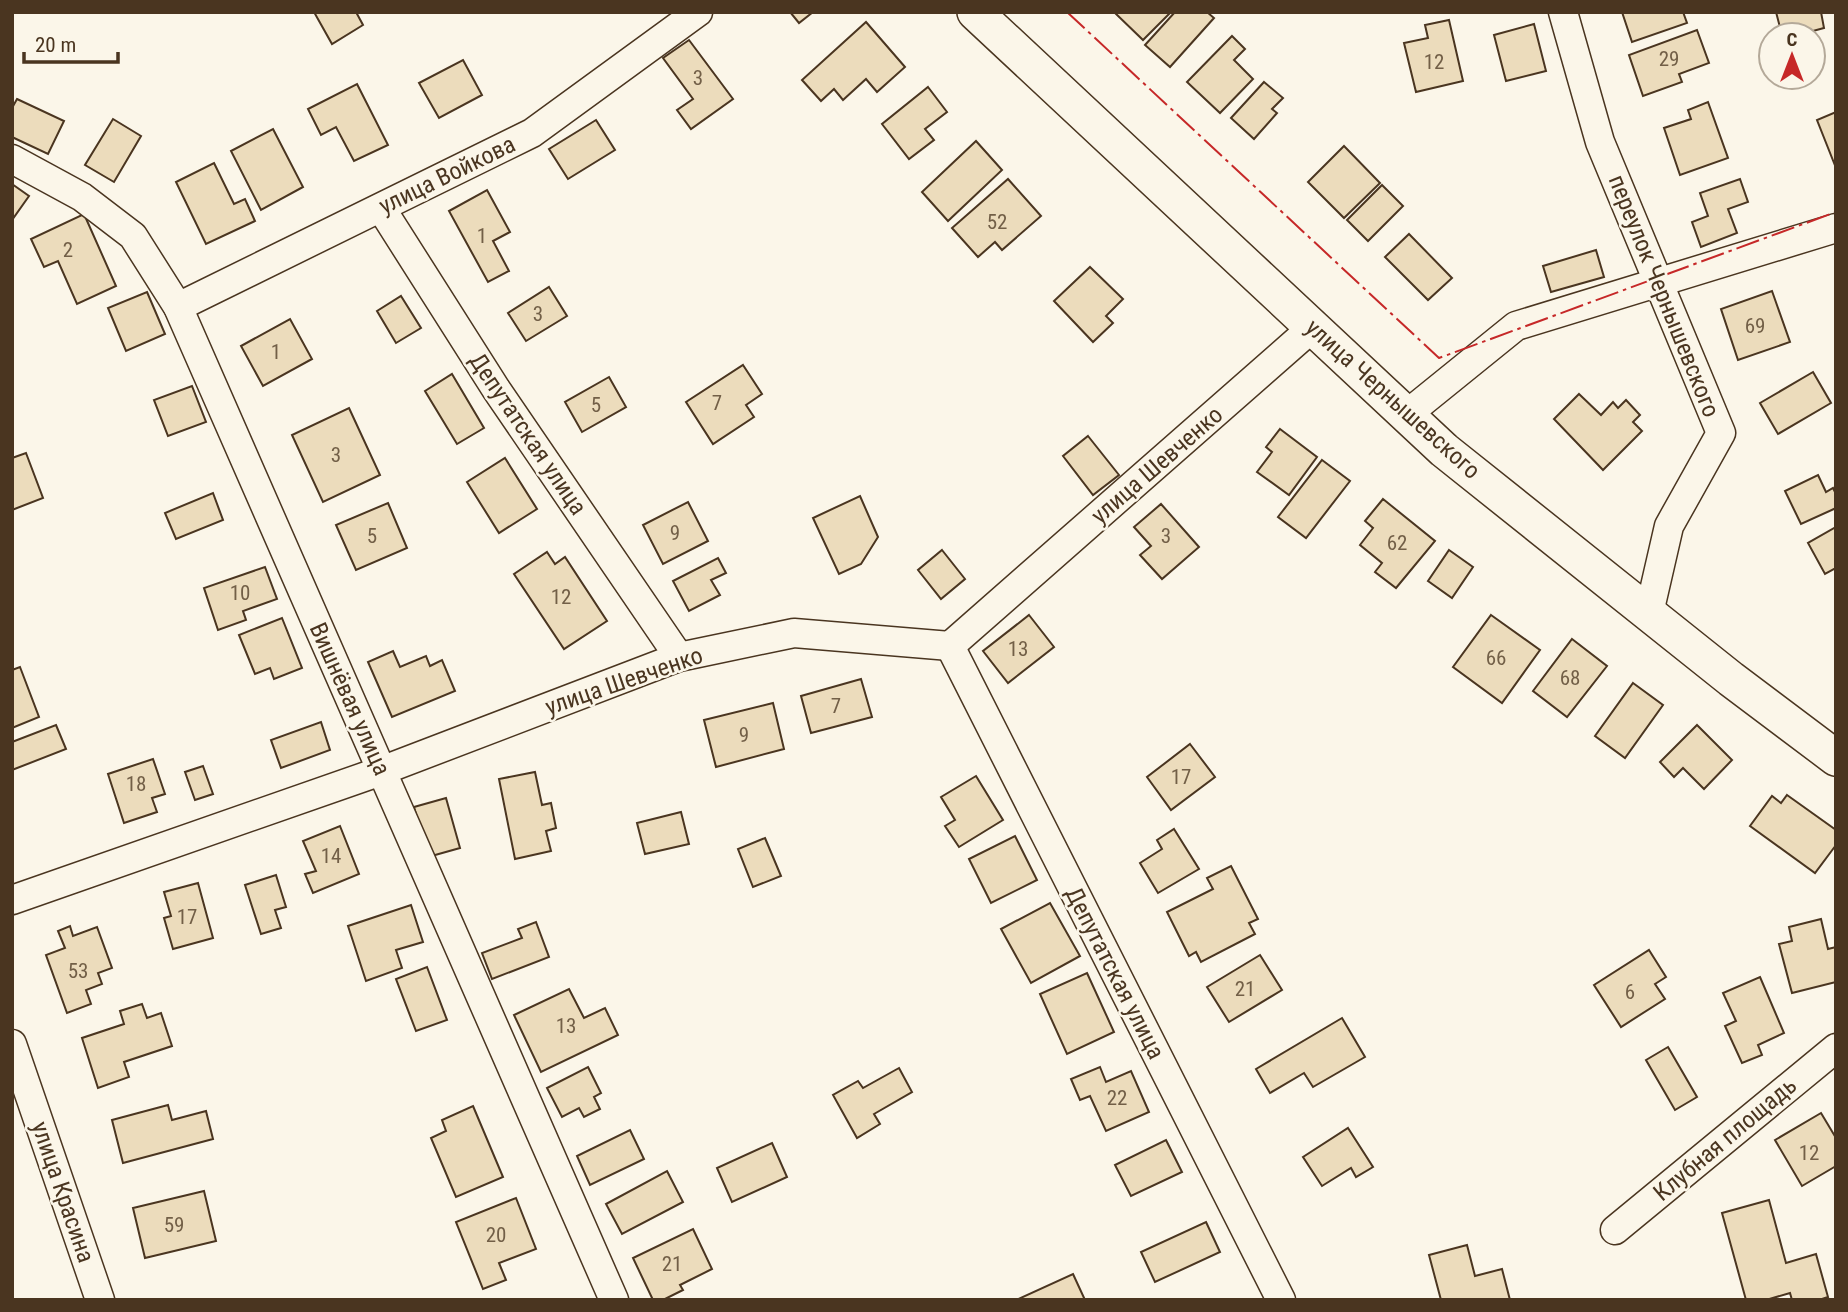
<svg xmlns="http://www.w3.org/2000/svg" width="1848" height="1312" font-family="'Roboto Condensed',sans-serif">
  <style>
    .building { fill: #ecdcbc; stroke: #4a3520; stroke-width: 2 }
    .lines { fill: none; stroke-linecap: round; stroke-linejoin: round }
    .minor-casing { stroke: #4a3520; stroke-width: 31 }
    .tertiary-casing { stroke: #4a3520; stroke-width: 38 }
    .minor { stroke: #fbf6e9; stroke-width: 28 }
    .tertiary { stroke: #fbf6e9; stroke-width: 35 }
    .power { stroke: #c62828; stroke-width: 2; stroke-dasharray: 24 5 3.5 5; stroke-linecap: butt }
    .labels { text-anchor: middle; stroke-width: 5; stroke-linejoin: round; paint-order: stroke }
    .number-label { font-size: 21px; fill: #725f47 }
    .street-label { font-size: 24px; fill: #4a3520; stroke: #fbf6e9 }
  </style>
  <rect width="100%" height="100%" fill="#fbf6e9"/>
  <!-- building -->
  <g class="building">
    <polygon points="314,12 356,12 363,25 332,44"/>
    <polygon points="790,12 813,12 799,23"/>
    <polygon points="1114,12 1171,12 1143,40"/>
    <polygon points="1175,12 1207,12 1214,18 1170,67 1145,45"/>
    <polygon points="1622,12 1683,12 1687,23 1632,42"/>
    <polygon points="1776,12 1821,12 1824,28 1798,35 1782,35"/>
    <polygon points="1449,20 1463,81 1416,92 1404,43 1428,38 1425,25"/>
    <polygon points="866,22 905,67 877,92 866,79 843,100 834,89 821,101 802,80"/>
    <polygon points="1534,24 1546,71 1506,81 1494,35"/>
    <polygon points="1697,30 1709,63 1679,74 1682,82 1643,96 1629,55"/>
    <polygon points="1232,36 1245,49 1234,60 1253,79 1220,113 1187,82"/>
    <polygon points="689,40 733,99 691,129 677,110 693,99 663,58"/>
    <polygon points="463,60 482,95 439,118 419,83"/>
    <polygon points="1264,82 1283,98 1272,109 1277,113 1254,139 1231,118"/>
    <polygon points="357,84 388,145 354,161 336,127 321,135 308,109"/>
    <polygon points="928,87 947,112 925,129 934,140 909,159 882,124"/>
    <polygon points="17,99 64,121 48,154 12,137 12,108"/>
    <polygon points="1708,102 1728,158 1680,175 1664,128 1691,119 1688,110"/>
    <polygon points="1836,112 1836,168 1817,120"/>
    <polygon points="113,119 141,136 114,182 85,165"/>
    <polygon points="596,120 615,150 568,179 549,149"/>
    <polygon points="273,129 303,187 261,210 231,151"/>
    <polygon points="976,141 1002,170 948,221 922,192"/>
    <polygon points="1344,146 1380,183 1344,218 1308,182"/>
    <polygon points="214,163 234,204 245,199 255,221 206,244 176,182"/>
    <polygon points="1008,179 1041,216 1002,250 995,242 978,257 952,228"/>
    <polygon points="1740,179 1748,202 1728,209 1737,233 1701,247 1692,222 1708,216 1700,193"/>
    <polygon points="12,184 29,196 12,220"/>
    <polygon points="1382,185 1403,206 1368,241 1347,220"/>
    <polygon points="487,190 510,232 493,241 509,271 488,282 449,211"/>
    <polygon points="84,214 116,286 77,304 58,261 44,267 31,239"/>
    <polygon points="1409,234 1452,278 1428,300 1385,257"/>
    <polygon points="1596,250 1604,277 1551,292 1543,266"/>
    <polygon points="1090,267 1123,299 1106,316 1113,323 1093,342 1054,301"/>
    <polygon points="549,287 567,316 526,341 508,313"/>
    <polygon points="1772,291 1790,342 1738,360 1721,309"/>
    <polygon points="147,292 165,334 126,351 108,308"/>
    <polygon points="401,296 421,328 396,343 377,311"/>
    <polygon points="290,319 312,359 263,386 241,346"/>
    <polygon points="743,365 762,394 746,405 754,417 713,444 686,402"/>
    <polygon points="1813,372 1831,403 1778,434 1760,403"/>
    <polygon points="452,374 484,428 457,444 425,391"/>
    <polygon points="609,377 626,407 582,432 565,402"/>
    <polygon points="192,386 206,422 168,436 154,400"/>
    <polygon points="1579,394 1601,415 1613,402 1618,408 1626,400 1640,415 1633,422 1642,431 1603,470 1554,419"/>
    <polygon points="349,408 380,475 323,502 292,435"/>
    <polygon points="1280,429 1317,457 1289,495 1257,472 1272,452 1266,447"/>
    <polygon points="1088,436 1119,475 1093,495 1063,456"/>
    <polygon points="26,453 43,498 12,510 12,458"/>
    <polygon points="505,458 537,509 499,533 467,482"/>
    <polygon points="1322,460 1350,481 1306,538 1278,517"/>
    <polygon points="1818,475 1826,492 1833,488 1836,494 1836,508 1801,524 1785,491"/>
    <polygon points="213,493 223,520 176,539 165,513"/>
    <polygon points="860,496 878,537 861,564 839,574 813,518"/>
    <polygon points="1383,499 1435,541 1396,588 1375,572 1382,563 1360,545 1373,528 1365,521"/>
    <polygon points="688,502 708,541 663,564 643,525"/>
    <polygon points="388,503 407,548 356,570 336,525"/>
    <polygon points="1161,504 1199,547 1162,579 1140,555 1151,546 1134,527"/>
    <polygon points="1836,527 1836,568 1825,574 1808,543"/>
    <polygon points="942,550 965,579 941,599 918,570"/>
    <polygon points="1449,550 1473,567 1452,598 1428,581"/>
    <polygon points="547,552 555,564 565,557 607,621 564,649 514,574"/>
    <polygon points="718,558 726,573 711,580 720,595 689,611 673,581"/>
    <polygon points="265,567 277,599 243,611 246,620 218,630 204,588"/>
    <polygon points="1029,615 1054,647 1008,683 983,651"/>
    <polygon points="1491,615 1540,650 1502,703 1453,667"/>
    <polygon points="282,618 302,668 274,679 270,668 255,674 239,635"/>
    <polygon points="1572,639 1607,666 1567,717 1533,691"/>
    <polygon points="393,651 400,667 426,656 430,666 442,660 455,691 392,717 368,662"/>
    <polygon points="20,667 39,717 12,728 12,670"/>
    <polygon points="861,679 872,717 811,733 801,696"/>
    <polygon points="1633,683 1663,705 1625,758 1595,736"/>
    <polygon points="773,703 784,749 716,767 704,720"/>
    <polygon points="321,722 330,750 281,768 271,740"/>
    <polygon points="56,725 66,749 12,770 12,742"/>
    <polygon points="1697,725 1732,760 1704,789 1683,768 1674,777 1660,762"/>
    <polygon points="1190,744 1215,777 1171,810 1147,777"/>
    <polygon points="153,759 165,794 152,798 157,812 124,823 108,774"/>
    <polygon points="203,766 213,794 195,800 185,772"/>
    <polygon points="535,772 542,805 551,803 556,828 546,831 551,851 515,859 499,779"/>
    <polygon points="976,776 1003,820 959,847 945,826 955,820 941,797"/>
    <polygon points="1787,795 1836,830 1836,845 1815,873 1750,826 1772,796 1781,803"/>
    <polygon points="446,798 460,848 428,857 414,807"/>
    <polygon points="681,812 689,844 645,854 637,823"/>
    <polygon points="340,826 359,874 313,893 305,874 316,871 303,841"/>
    <polygon points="1174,829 1199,869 1158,893 1140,863 1162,849 1157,840"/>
    <polygon points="1015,836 1037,880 991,903 969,859"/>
    <polygon points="765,838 781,876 753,887 738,849"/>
    <polygon points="1231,866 1258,919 1249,923 1255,934 1201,962 1196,952 1189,956 1167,912 1213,889 1207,878"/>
    <polygon points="276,875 286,907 275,910 281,928 261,934 245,885"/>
    <polygon points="198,883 213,938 173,949 164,918 171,916 164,892"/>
    <polygon points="1050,903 1080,956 1031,983 1001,929"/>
    <polygon points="411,905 423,942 396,950 402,968 366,981 348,926"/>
    <polygon points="1821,919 1828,949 1836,947 1836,982 1792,993 1779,944 1792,941 1789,927"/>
    <polygon points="536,922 549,957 492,979 482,953 522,938 518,929"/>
    <polygon points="70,926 73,936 97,927 112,968 98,973 102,984 86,990 91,1004 67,1013 46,955 65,948 58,931"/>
    <polygon points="1649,950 1666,977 1655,984 1665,999 1621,1027 1594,985"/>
    <polygon points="1260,955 1282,990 1229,1022 1207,987"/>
    <polygon points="427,967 447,1020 416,1031 396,979"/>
    <polygon points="1087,973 1114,1032 1067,1054 1040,994"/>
    <polygon points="1760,977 1784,1033 1758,1045 1762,1055 1742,1063 1725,1026 1736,1021 1723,993"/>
    <polygon points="569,989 584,1018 605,1008 618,1035 541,1072 514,1015"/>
    <polygon points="142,1004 147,1018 161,1013 172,1046 124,1062 129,1077 98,1088 82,1038 124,1024 120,1011"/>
    <polygon points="1342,1018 1365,1057 1313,1087 1304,1073 1270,1093 1256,1069"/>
    <polygon points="1668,1047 1697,1097 1675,1110 1646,1060"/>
    <polygon points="588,1067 601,1093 594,1097 600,1109 584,1117 579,1108 562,1117 547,1088"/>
    <polygon points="1100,1067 1106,1082 1131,1071 1149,1112 1106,1131 1090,1096 1080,1100 1071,1079"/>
    <polygon points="899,1068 912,1092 874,1114 880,1124 857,1138 833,1095 858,1081 863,1088"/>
    <polygon points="168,1105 172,1120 206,1111 213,1139 123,1163 112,1120"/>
    <polygon points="473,1106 503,1177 456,1197 431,1138 446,1131 442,1120"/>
    <polygon points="1821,1113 1836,1138 1836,1166 1802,1186 1775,1140"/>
    <polygon points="1348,1128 1373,1167 1356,1177 1351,1168 1322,1186 1303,1157"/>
    <polygon points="630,1130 644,1159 590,1185 577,1156"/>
    <polygon points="1166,1140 1182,1172 1131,1196 1115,1165"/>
    <polygon points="772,1143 787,1177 732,1202 717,1168"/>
    <polygon points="667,1171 683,1202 622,1234 606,1204"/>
    <polygon points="204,1191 216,1241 145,1258 133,1208"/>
    <polygon points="516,1198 536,1249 499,1263 506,1280 483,1289 456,1222"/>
    <polygon points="1769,1200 1786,1263 1816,1254 1828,1297 1819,1300 1792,1300 1790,1293 1766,1300 1746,1300 1722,1213"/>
    <polygon points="1206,1222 1220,1252 1155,1282 1141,1252"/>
    <polygon points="693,1229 712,1269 680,1285 683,1290 663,1300 653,1300 633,1258"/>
    <polygon points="1467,1245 1475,1276 1502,1269 1510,1300 1441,1300 1429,1255"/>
    <polygon points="1073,1274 1085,1300 1016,1300"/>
  </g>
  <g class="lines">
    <!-- minor casing -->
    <g class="minor-casing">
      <g id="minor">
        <polyline points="1563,12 1600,142 1721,433 1669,526 1649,613"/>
        <polyline points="12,159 82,197 133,236 178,307 614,1300"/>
        <polyline points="381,208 496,389 679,657"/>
        <polyline points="178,307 532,133 698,12"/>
        <polyline points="1406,415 1516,326 1836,228"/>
        <polyline points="950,646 1281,1300"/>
        <polyline points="12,900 381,771 679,657 794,633 950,646 1313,327"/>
        <polyline points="12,1044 100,1300"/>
        <polyline points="1615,1230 1836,1048"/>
      </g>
    </g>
    <!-- tertiary casing -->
    <g class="tertiary-casing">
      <polyline id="tertiary" points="975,12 1444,450 1731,679 1836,758"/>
    </g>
    <!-- minor -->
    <use href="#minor" class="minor"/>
    <!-- tertiary -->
    <use href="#tertiary" class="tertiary"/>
    <!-- power -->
    <polyline class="power" points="1067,12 1439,358 1836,212"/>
  </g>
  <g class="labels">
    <!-- number labels -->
    <g class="number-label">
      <text x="1669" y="66">29</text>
      <text x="1434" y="69">12</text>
      <text x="698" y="85">3</text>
      <text x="997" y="229">52</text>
      <text x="482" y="243">1</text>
      <text x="68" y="257">2</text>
      <text x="538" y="321">3</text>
      <text x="1755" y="333">69</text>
      <text x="276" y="359">1</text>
      <text x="717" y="410">7</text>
      <text x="596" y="412">5</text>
      <text x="336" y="462">3</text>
      <text x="675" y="540">9</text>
      <text x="372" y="543">5</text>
      <text x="1166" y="543">3</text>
      <text x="1397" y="550">62</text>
      <text x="240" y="600">10</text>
      <text x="561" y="604">12</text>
      <text x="1018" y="656">13</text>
      <text x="1496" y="665">66</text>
      <text x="1570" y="685">68</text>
      <text x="836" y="713">7</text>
      <text x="744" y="742">9</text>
      <text x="1181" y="784">17</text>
      <text x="136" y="791">18</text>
      <text x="331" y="863">14</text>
      <text x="187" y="924">17</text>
      <text x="78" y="978">53</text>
      <text x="1245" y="996">21</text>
      <text x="1630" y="999">6</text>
      <text x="566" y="1033">13</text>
      <text x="1117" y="1105">22</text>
      <text x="1809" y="1160">12</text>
      <text x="174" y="1232">59</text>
      <text x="496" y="1242">20</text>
      <text x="672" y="1271">21</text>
    </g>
    <!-- street labels -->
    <g class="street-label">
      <text transform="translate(447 175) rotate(-26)" y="8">улица Войкова</text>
      <text transform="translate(1664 296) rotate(68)" y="8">переулок Чернышевского</text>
      <text transform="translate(1393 399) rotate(42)" y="8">улица Чернышевского</text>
      <text transform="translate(528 434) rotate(56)" y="8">Депутатская улица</text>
      <text transform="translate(1157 465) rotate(-41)" y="8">улица Шевченко</text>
      <text transform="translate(624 681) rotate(-19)" y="8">улица Шевченко</text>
      <text transform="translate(350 699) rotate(66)" y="8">Вишнёвая улица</text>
      <text transform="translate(1115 973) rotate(63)" y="8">Депутатская улица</text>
      <text transform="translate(1725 1139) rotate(-40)" y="8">Клубная площадь</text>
      <text transform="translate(63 1192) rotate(71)" y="8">улица Красина</text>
    </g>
  </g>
  <!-- border -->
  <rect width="1848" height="1312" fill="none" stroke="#4a3520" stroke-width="28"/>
  <!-- north arrow -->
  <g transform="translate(1792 56)"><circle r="33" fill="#fbf6e9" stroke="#b4a999" stroke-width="2"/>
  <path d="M0-5L12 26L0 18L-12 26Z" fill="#c62828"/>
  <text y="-10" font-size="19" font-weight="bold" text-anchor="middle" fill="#4a3520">С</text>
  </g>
  <!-- scale -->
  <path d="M24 52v10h94v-10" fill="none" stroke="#4a3520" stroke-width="3.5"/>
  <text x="35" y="52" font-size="21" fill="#4a3520" stroke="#fbf6e9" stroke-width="5" paint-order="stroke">20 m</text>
</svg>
